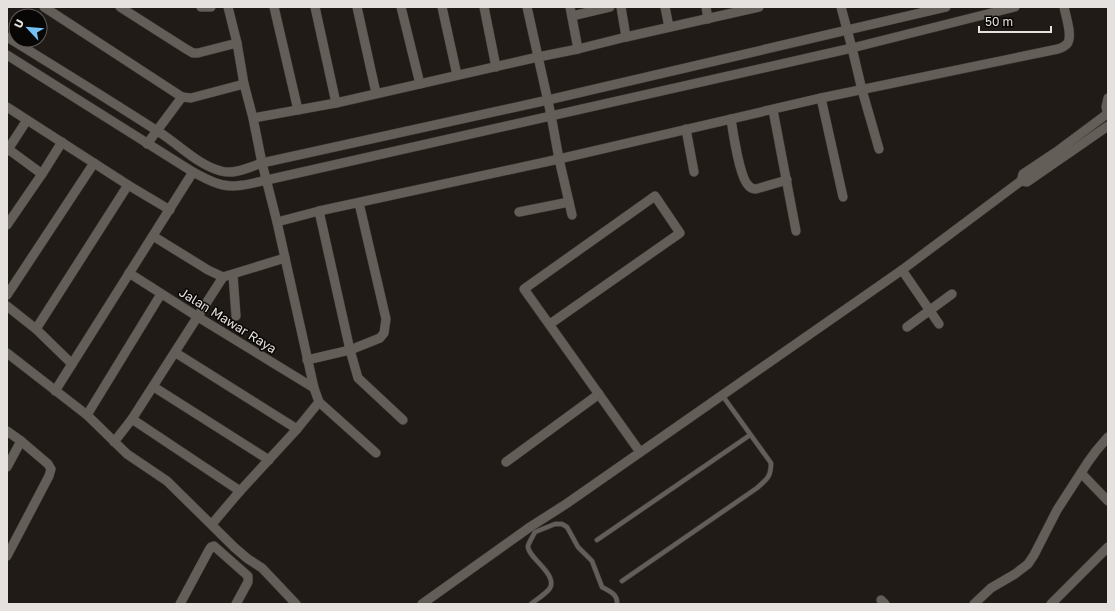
<svg xmlns="http://www.w3.org/2000/svg" width="1115" height="611" font-family="'Golos Text',sans-serif">
  <style>
    .lines { fill: none; stroke-linecap: round; stroke-linejoin: round }
    .lane-casing { stroke: #3a3634; stroke-width: 5.5 }
    .street-casing { stroke: #3a3634; stroke-width: 10 }
    .lane { stroke: #645e59; stroke-width: 4.5 }
    .street { stroke: #645e59; stroke-width: 9 }
    .labels { text-anchor: middle; stroke-width: 3; stroke-linejoin: round; paint-order: stroke }
    .street-label { font-size: 13px; fill: #e5e1de; stroke: #090705 }
  </style>
  <rect width="100%" height="100%" fill="#211b17"/>
  <g class="lines">
    <!-- lane casing -->
    <g class="lane-casing">
      <g id="lane">
        <polyline points="597,540 750,435"/>
        <path d="M622 581 757 488C767 479 771 477 771 463L722 395"/>
        <path d="M531 604C536 600 547 593 550 588 558 574 527 557 528 546 529 542 533 536 535 532L555 524H562L567 527 578 547 592 561 602 587C609 591 618 594 617 604"/>
      </g>
    </g>
    <!-- street casing -->
    <g class="street-casing">
      <g id="street">
        <polyline points="44,7 182,97 191,98 244,84"/>
        <polyline points="120,7 186,49 193,53 198,53 237,43"/>
        <polyline points="201,7 211,7"/>
        <polyline points="228,7 237,43 244,84 253,118 262,163 277,222 314,388 319,402 376,453"/>
        <polyline points="274,7 298,110"/>
        <polyline points="315,7 336,103"/>
        <polyline points="357,7 376,93"/>
        <polyline points="401,7 420,84"/>
        <polyline points="442,7 457,75"/>
        <polyline points="484,7 496,67"/>
        <polyline points="527,7 551,115 559,159 572,215"/>
        <polyline points="570,7 578,49"/>
        <polyline points="621,7 626,37"/>
        <polyline points="665,7 669,27"/>
        <polyline points="706,7 708,19"/>
        <polyline points="841,7 852,48 862,90 879,149"/>
        <polyline points="572,16 610,7"/>
        <path d="M7 37C59 69 111 101 162 134 180 146 200 166 221 171 234 175 250 167 262 163L548 100 946 7"/>
        <path d="M7 55 193 172C203 177 212 183 223 185 237 188 253 183 267 180L852 48 1015 7"/>
        <polyline points="821,98 843,197"/>
        <polyline points="1108,98 1106,107 1108,115"/>
        <polyline points="7,107 128,185 170,210"/>
        <polyline points="773,110 796,231"/>
        <polyline points="253,118 336,103 538,57 578,49 626,37 759,7"/>
        <path d="M731 119C733 133 740 177 748 185 750 188 753 189 756 189L787 180"/>
        <polyline points="686,129 694,172"/>
        <polyline points="147,144 182,97"/>
        <polyline points="8,149 42,174"/>
        <polyline points="7,151 27,120"/>
        <polyline points="1021,181 1027,182 1108,126"/>
        <polyline points="319,211 350,350 358,378 403,420"/>
        <polyline points="519,212 569,202"/>
        <path d="M277 222 319 211 559 159 821 98 1058 49C1061 48 1064 47 1067 44 1073 37 1066 17 1064 7"/>
        <polyline points="7,225 42,174 62,142"/>
        <polyline points="153,236 208,270 223,277 285,258"/>
        <polyline points="902,270 939,324"/>
        <polyline points="129,273 198,317 314,388"/>
        <polyline points="233,275 236,316"/>
        <polyline points="223,277 132,419 240,491"/>
        <polyline points="7,295 94,163"/>
        <polyline points="7,306 36,329 72,364"/>
        <polyline points="550,324 680,233 655,196 524,289 640,452"/>
        <polyline points="907,327 952,294"/>
        <polyline points="36,329 128,185"/>
        <polyline points="7,353 87,415 127,454 167,481 235,548 248,559 262,568 296,604"/>
        <polyline points="176,353 297,429"/>
        <polyline points="307,360 350,350 380,338 384,333 386,319 359,203"/>
        <polyline points="154,387 269,460"/>
        <polyline points="55,391 193,172"/>
        <polyline points="87,415 161,294"/>
        <polyline points="7,431 21,441 7,467"/>
        <polyline points="114,442 132,419"/>
        <polyline points="506,462 599,394"/>
        <polyline points="1081,473 1108,501"/>
        <polyline points="212,524 240,491 297,429 319,402"/>
        <polyline points="7,556 49,476 51,469 48,464 21,441"/>
        <polyline points="881,600 885,604"/>
        <polyline points="180,604 209,550 211,547 214,546 248,576 248,582 236,604"/>
        <polyline points="422,604 530,527 566,504 902,270 1021,181 1023,174 1056,152 1107,114"/>
        <polyline points="974,604 991,588 1015,574 1028,564 1034,555 1057,510 1088,462 1096,451 1108,437"/>
        <polyline points="1051,604 1108,547"/>
      </g>
    </g>
    <!-- lane -->
    <use href="#lane" class="lane"/>
    <!-- street -->
    <use href="#street" class="street"/>
  </g>
  <g class="labels">
    <!-- street labels -->
    <g class="street-label">
      <text transform="translate(228 320) rotate(32)" y="5">Jalan Mawar Raya</text>
    </g>
  </g>
  <!-- border -->
  <rect width="1115" height="611" fill="none" stroke="#e5e1de" stroke-width="16"/>
  <!-- north arrow -->
  <g transform="translate(28 28) rotate(296)"><circle r="19" fill="#090705" stroke="#615e5c"/>
  <path d="M0-3L7 15L0 10L-7 15Z" fill="#73c1f5"/>
  <text y="-6" font-size="11" font-weight="bold" text-anchor="middle" fill="#e5e1de">U</text>
  </g>
  <!-- scale -->
  <path d="M979 26v6h72v-6" fill="none" stroke="#e5e1de" stroke-width="2"/>
  <text x="985" y="26" font-size="12" fill="#e5e1de" stroke="#090705" stroke-width="3" paint-order="stroke">50 m</text>
</svg>
